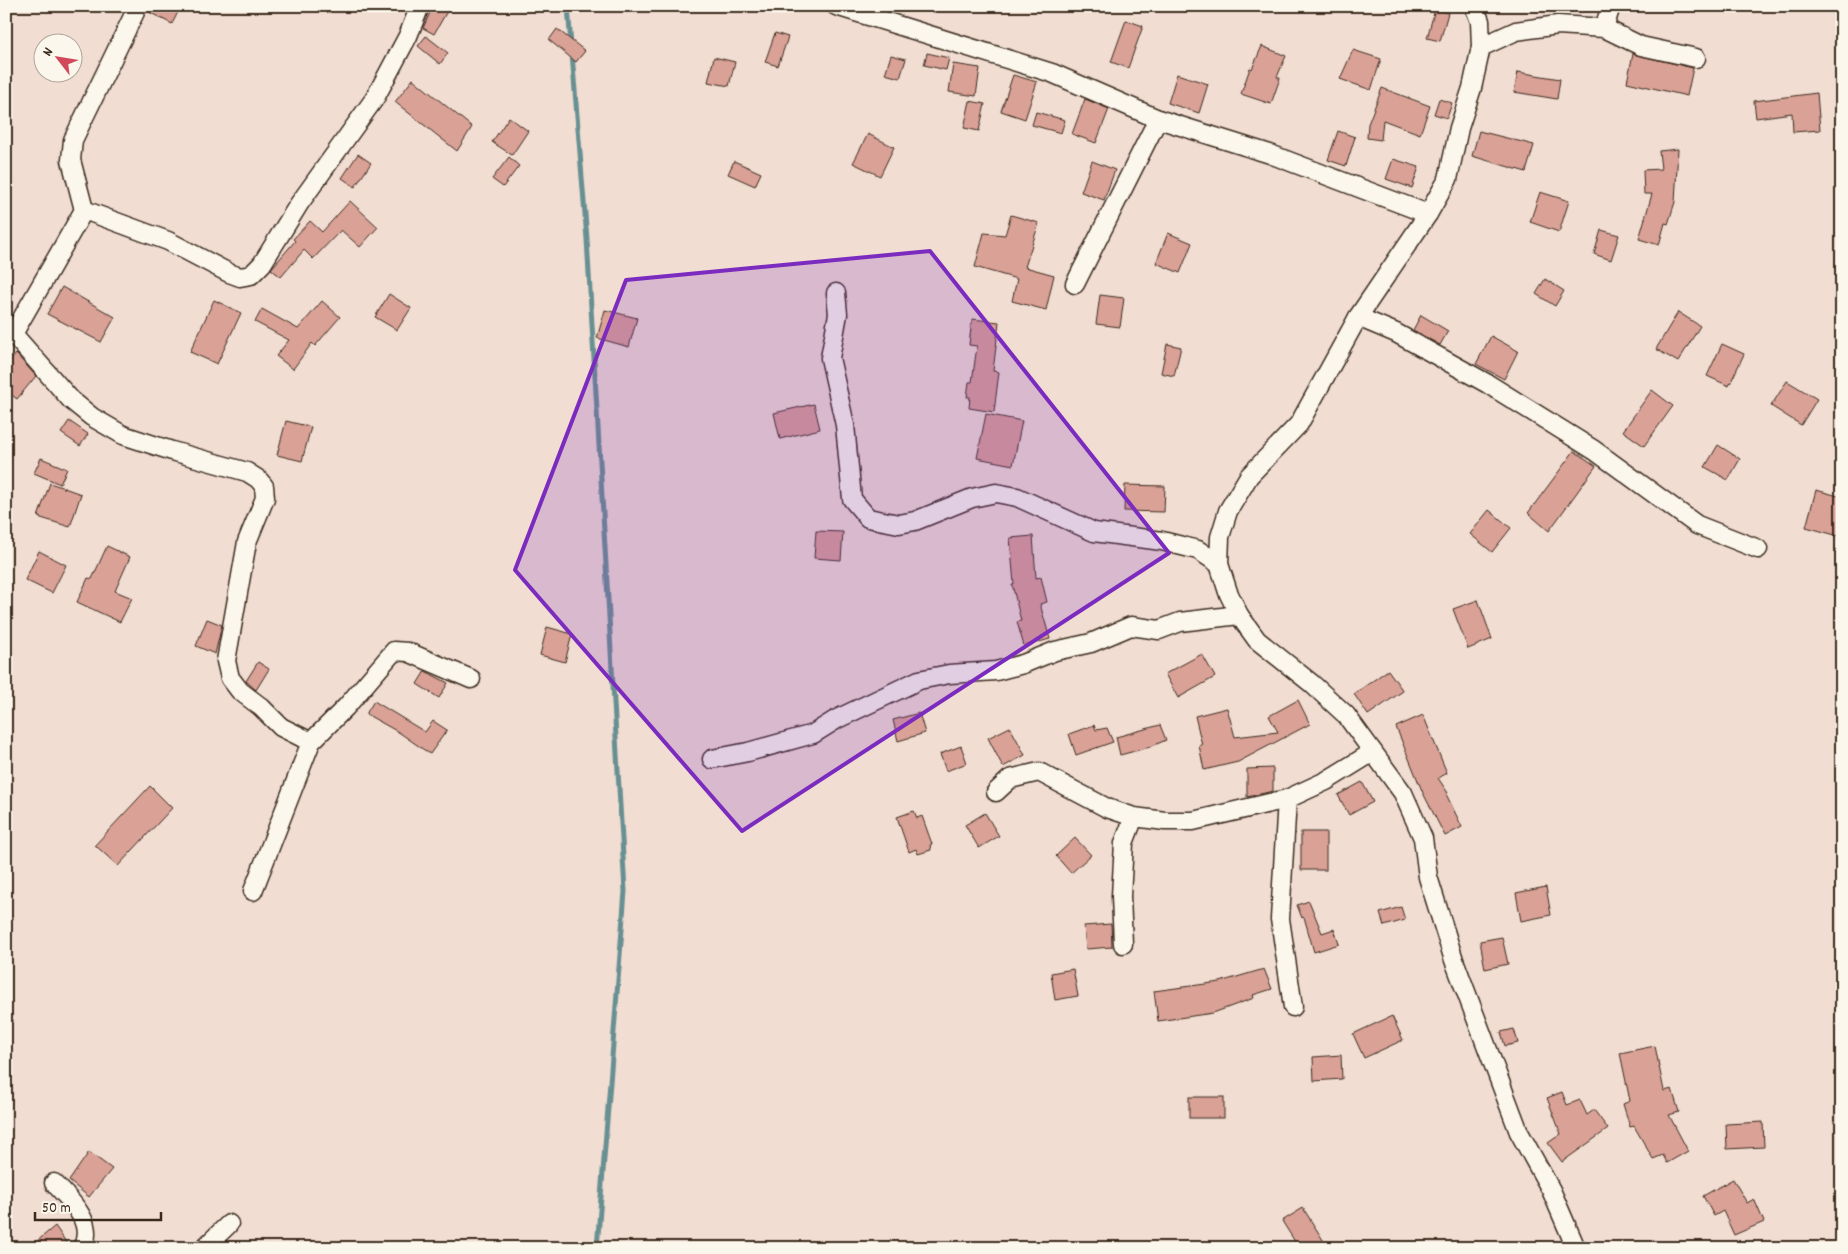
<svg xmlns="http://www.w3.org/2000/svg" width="1848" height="1254" font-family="Dekko,sans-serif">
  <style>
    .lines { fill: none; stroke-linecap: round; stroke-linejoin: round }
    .stream { stroke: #679092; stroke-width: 5 }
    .building { fill: #daa196; stroke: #3b2a1e }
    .minor-casing { stroke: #3b2a1e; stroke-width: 21 }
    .minor { stroke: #fbf7ec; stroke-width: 18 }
    .marked { fill: #7b2cbf; fill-opacity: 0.2; stroke: #7b2cbf; stroke-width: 4; stroke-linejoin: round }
  </style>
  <rect width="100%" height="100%" fill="#f1ddd2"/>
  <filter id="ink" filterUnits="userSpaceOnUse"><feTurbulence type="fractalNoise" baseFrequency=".02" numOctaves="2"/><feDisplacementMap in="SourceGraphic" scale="10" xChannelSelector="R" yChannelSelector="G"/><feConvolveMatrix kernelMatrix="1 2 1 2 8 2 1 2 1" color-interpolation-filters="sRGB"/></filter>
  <g filter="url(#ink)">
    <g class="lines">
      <!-- stream -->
      <g class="stream">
        <polyline points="568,6 571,46"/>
        <polyline points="572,54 587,239 625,891 597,1248"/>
      </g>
    </g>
    <!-- building -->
    <g class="building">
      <polygon points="148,6 168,6 178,12 172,24 147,11"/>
      <polygon points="433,6 450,6 434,34 423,28"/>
      <polygon points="1435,9 1448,13 1440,41 1427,38"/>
      <polygon points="1126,20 1143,26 1128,68 1111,62"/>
      <polygon points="557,29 585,51 576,62 549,40"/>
      <polygon points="775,33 788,37 778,66 765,62"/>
      <polygon points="426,36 448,53 440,64 418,46"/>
      <polygon points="1262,46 1286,56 1277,77 1280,78 1271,104 1241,94 1250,68 1252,69"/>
      <polygon points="1353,50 1381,59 1371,90 1340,79"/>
      <polygon points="927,53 949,58 946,70 924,65"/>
      <polygon points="1633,54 1693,68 1687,96 1627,82"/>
      <polygon points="891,55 906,59 900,78 885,74"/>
      <polygon points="714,57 735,62 729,86 708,82"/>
      <polygon points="953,64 980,68 976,96 949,92"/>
      <polygon points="1518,72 1560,79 1557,99 1514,92"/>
      <polygon points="1177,74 1208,84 1199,113 1168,103"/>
      <polygon points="1013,75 1037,82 1025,119 1001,111"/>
      <polygon points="413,79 472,127 457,151 395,102"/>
      <polygon points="1382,88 1430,106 1420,134 1383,120 1381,140 1367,138 1368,124"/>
      <polygon points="1817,93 1820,130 1793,132 1792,113 1756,118 1754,101"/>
      <polygon points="1085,99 1109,109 1096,143 1072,134"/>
      <polygon points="1439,99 1452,103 1447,118 1434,114"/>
      <polygon points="970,101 985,104 979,131 964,128"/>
      <polygon points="1036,112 1065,120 1061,133 1032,125"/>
      <polygon points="509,117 528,131 512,155 492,142"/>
      <polygon points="1338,131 1355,137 1346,166 1328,160"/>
      <polygon points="1479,131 1534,145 1526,172 1472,156"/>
      <polygon points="868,134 894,147 880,176 853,163"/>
      <polygon points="1678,149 1675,202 1668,224 1665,223 1659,245 1639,239 1652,194 1644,194 1643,170 1661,169 1659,151"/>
      <polygon points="358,154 371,163 355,187 342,178"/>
      <polygon points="509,157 519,166 503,187 492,179"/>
      <polygon points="1393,159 1419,167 1412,188 1386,179"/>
      <polygon points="734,161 761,173 755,186 728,174"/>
      <polygon points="1092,161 1115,170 1104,200 1081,192"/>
      <polygon points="1540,192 1569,201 1559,232 1530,222"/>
      <polygon points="350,201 378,227 360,247 341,230 313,259 304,250 281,277 271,269 295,241 293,239 310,221 322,232"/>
      <polygon points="1011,215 1039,223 1025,267 1054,275 1046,310 1012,301 1017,279 975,267 984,233 1005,235"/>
      <polygon points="1601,230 1619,235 1611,260 1594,254"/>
      <polygon points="1168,233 1192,243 1180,273 1156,263"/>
      <polygon points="1545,279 1564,291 1555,306 1536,294"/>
      <polygon points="62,287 115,317 101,342 47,314"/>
      <polygon points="389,294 411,308 397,330 375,317"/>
      <polygon points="1100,295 1124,298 1120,327 1096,324"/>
      <polygon points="214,300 241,313 217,364 190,352"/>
      <polygon points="322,301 340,317 315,346 312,343 293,369 276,356 289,340 255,322 262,309 298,329"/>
      <polygon points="605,310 637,318 629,347 597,338"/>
      <polygon points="1678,312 1700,326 1678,362 1656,349"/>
      <polygon points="1421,315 1448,331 1440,345 1413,330"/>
      <polygon points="972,319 999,322 993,371 999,372 994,412 969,408 970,397 967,397 969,382 972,382 977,346 969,345"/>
      <polygon points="1491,336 1518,351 1504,379 1476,364"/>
      <polygon points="1167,344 1181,347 1174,376 1161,373"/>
      <polygon points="1722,344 1744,354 1729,386 1707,376"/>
      <polygon points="16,354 36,376 17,399 6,391 6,366"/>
      <polygon points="1787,381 1817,399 1801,425 1771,406"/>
      <polygon points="1652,390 1673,406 1644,446 1623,431"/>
      <polygon points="814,404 820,429 780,439 774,413"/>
      <polygon points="986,414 1022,421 1013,465 977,458"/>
      <polygon points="69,421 88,434 80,446 61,433"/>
      <polygon points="286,421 311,427 302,461 277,455"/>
      <polygon points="1718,445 1740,459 1728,480 1705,467"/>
      <polygon points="1574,451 1596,466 1549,531 1528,513"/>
      <polygon points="41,458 67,469 60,484 34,473"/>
      <polygon points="50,483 81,494 70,527 38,517"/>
      <polygon points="1125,485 1165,486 1164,512 1124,511"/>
      <polygon points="1816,490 1842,497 1842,527 1839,536 1806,527"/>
      <polygon points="1489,510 1511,528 1492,552 1470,534"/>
      <polygon points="816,531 843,532 841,560 814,558"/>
      <polygon points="1033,536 1036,578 1041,577 1047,602 1040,604 1050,639 1024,646 1017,622 1021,621 1012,584 1014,584 1010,538"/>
      <polygon points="107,546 130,557 115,591 132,598 120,622 77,602 88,578 92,579"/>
      <polygon points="39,551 66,565 52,593 25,580"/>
      <polygon points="1478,600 1492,639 1468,649 1453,609"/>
      <polygon points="207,619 222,625 215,654 196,646"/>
      <polygon points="547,627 572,634 565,662 540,655"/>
      <polygon points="1202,654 1215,677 1178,698 1165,674"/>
      <polygon points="258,662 269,669 256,690 246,681"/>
      <polygon points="1388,670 1403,691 1368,715 1354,694"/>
      <polygon points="425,671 448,683 439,698 417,684"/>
      <polygon points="1298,700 1310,724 1238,762 1204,770 1199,745 1202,745 1195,716 1227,708 1235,737 1278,732 1269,716"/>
      <polygon points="374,701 425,732 433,721 447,730 430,754 400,733 366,714"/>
      <polygon points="919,713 925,733 898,741 893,720"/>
      <polygon points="1423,715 1447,773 1438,778 1448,793 1446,794 1462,827 1445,836 1423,793 1396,727"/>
      <polygon points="1094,725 1096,730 1107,728 1113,742 1076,755 1069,734"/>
      <polygon points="1160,725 1166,740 1150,747 1120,755 1116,737"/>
      <polygon points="1010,727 1025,755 1003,767 988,738"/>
      <polygon points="961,746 967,763 946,771 940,754"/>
      <polygon points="1273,768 1273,791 1247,797 1247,769"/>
      <polygon points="1362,782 1373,802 1349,815 1338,795"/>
      <polygon points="150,786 172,808 118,866 95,845"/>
      <polygon points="914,811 917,818 922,816 932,844 930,845 931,850 918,854 916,849 909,852 897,817"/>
      <polygon points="985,813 999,836 979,848 965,825"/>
      <rect x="1301" y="832" width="25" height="38"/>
      <polygon points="1075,838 1091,855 1071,873 1056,856"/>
      <polygon points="1546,887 1551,915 1521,921 1516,893"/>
      <polygon points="1309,901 1322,933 1334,929 1339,944 1314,952 1304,917 1302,918 1297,905"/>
      <polygon points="1401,907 1405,920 1384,926 1380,913"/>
      <polygon points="1111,924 1112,947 1086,949 1084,926"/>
      <polygon points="1502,937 1508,964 1485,969 1480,941"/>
      <polygon points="1073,969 1078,996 1055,1000 1051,973"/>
      <polygon points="1264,969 1272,989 1253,995 1254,998 1213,1013 1158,1021 1154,991 1220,982"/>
      <polygon points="1392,1016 1403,1040 1364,1058 1353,1034"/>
      <polygon points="1514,1029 1518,1043 1505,1046 1501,1032"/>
      <polygon points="1655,1046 1664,1091 1672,1089 1679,1112 1669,1115 1688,1151 1667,1163 1663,1155 1653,1159 1634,1126 1630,1127 1623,1104 1630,1101 1620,1053"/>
      <polygon points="1341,1055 1342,1079 1314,1081 1313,1057"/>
      <polygon points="1562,1092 1567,1105 1580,1100 1587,1115 1594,1110 1608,1129 1562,1162 1548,1143 1561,1134 1547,1098"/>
      <rect x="1189" y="1097" width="35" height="21"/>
      <polygon points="1763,1122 1764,1147 1727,1149 1726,1124"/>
      <polygon points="89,1152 112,1169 89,1197 69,1181"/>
      <polygon points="1733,1179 1747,1203 1754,1199 1764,1222 1734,1235 1723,1211 1714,1216 1703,1196"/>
      <polygon points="1303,1208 1328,1248 1299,1248 1282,1221"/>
      <polygon points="55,1226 70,1248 29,1248"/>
    </g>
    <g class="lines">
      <!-- minor casing -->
      <g class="minor-casing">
        <g id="minor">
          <polyline points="836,6 1052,73 1158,119 1270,154 1428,214"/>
          <polyline points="1474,6 1480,21 1481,47 1472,88 1459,128 1448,179 1428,214 1358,317 1299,424 1249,476 1228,511 1220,537 1219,564 1228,592 1239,615 1257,640 1311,683 1346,715 1403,793 1423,838 1428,877 1454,960 1519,1132 1551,1190 1576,1248"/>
          <polyline points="1604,28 1611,6"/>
          <polyline points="1481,47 1516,31 1558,25 1604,28 1641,46 1696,58"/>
          <polyline points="84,210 71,160 73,140 138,6"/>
          <polyline points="1075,284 1158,119"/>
          <polyline points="836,293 838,314 830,358 845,425 852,499 868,518 899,524 915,521 972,498 996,493 1017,497 1094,532 1162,541 1198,550 1219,564"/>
          <polyline points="1358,317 1396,333 1488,384 1594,450 1697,525 1758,549"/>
          <polyline points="6,327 13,334 84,210 168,241 229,273 240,277 251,275 262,264 299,204 375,98 408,36 420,6"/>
          <polyline points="13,334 71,400 92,417 123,435 172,451 247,472 258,479 264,486 265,498 247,542 226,661 230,678 240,691 261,707 281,727 311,742 253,891"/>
          <polyline points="311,742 346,707 394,651 408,652 471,679"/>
          <polyline points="712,759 748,752 813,734 837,719 919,680 949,674 996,671 1023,664 1055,651 1091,643 1131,626 1159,630 1180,622 1239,615"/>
          <polyline points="996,792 1010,779 1039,772 1107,808 1134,817 1165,821 1193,821 1287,799 1326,781 1373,752"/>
          <polyline points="1287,799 1280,919 1293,1007"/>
          <polyline points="1123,944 1121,896 1124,843 1134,817"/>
          <path d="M54 1183C70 1200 96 1223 82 1248"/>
          <polyline points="204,1248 229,1224"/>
        </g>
      </g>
      <!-- minor -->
      <use href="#minor" class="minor"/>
    </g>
  </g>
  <!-- marked area -->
  <path class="marked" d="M930 251 1169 553 742 831 515 570 626 280Z"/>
  <!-- margin -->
  <rect width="1848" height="1254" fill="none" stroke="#fbf7ec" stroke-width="25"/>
  <rect x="12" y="12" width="1823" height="1229" fill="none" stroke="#3b2a1e" stroke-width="2" filter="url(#ink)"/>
  <!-- north arrow -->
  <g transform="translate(58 58) rotate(301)"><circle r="24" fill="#fbf7ec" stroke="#aea59a"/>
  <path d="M0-4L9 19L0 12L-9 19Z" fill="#d1495b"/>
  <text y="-8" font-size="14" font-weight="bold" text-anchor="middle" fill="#3b2a1e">N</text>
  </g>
  <!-- scale -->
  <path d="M35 1212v8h126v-8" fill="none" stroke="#3b2a1e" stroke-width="2.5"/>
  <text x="42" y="1212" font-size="15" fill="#3b2a1e" stroke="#fbf7ec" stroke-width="4" paint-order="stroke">50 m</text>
</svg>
